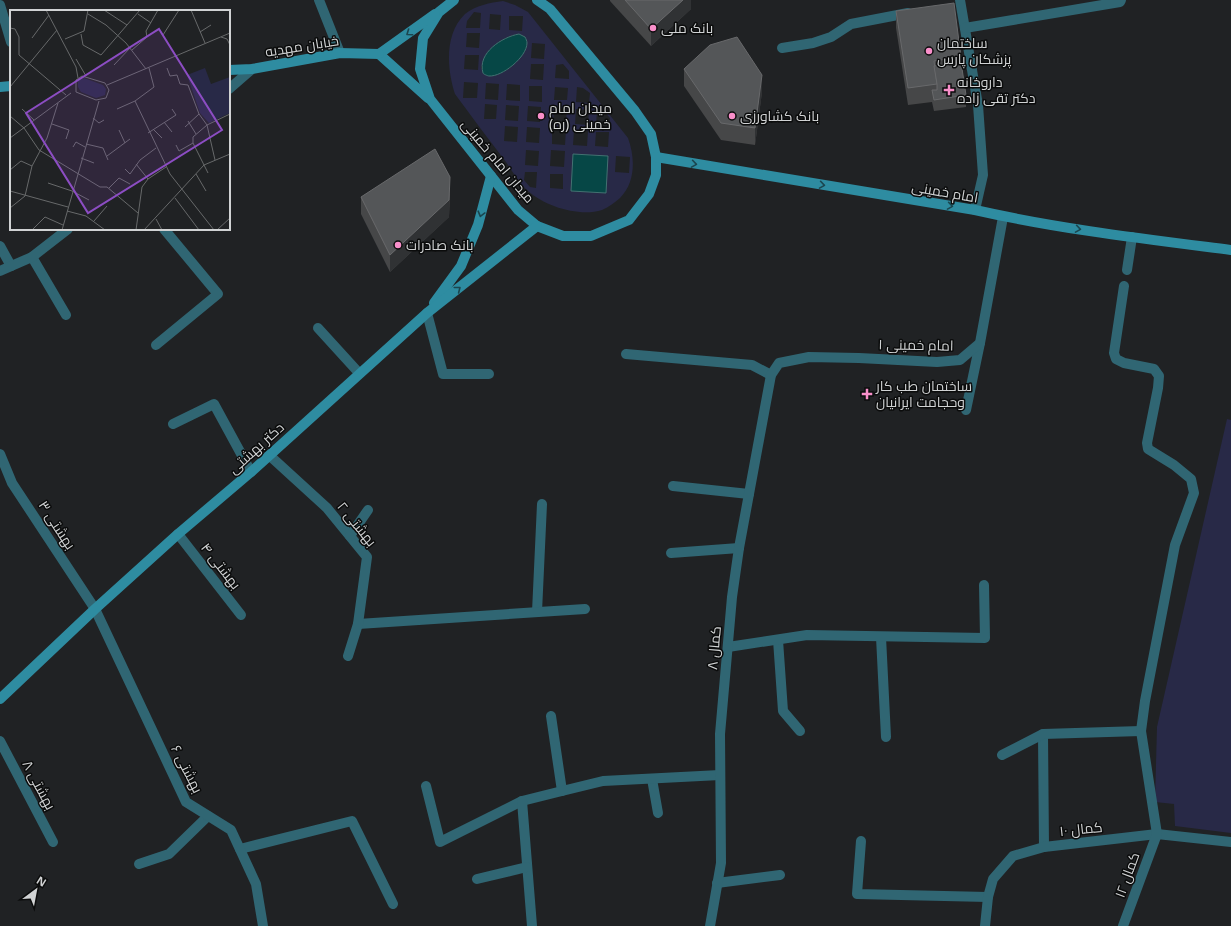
<svg xmlns="http://www.w3.org/2000/svg" width="1231" height="926" font-family="'Noto Sans',Cairo,sans-serif">
  <style>
    .green { fill: #282947; fill-rule: evenodd }
    .water { fill: #064746; stroke: #437171 }
    .lines { fill: none; stroke-linecap: round; stroke-linejoin: round }
    .lane { stroke: #306673; stroke-width: 10 }
    .street { stroke: #306673; stroke-width: 10 }
    .secondary { stroke: #2e8ca1; stroke-width: 10 }
    .wall { fill: #464748 }
    .shaded-wall { fill: #303234 }
    .building { fill: #545658; stroke: #68696b }
    .oneway { stroke: #1b464f }
    .poi-dot { fill: #f98fca; stroke: #0b0c0c; stroke-width: 1.5 }
    .labels { text-anchor: middle; stroke-width: 3; stroke-linejoin: round; paint-order: stroke }
    .poi-label { font-size: 14px; fill: #d1d3d4; stroke: #0b0c0c; text-anchor: start }
    .street-label { font-size: 14px; fill: #d1d3d4; stroke: #0b0c0c }
    .inset-road { fill: none; stroke: #67696a; stroke-width: 1 }
    .view { fill: #8c4dc3; fill-opacity: 0.15; stroke: #8c4dc3; stroke-width: 2 }
    .inset-edge { fill: none; stroke: #d1d3d4; stroke-width: 2 }
  </style>
  <rect width="100%" height="100%" fill="#202224"/>
  <!-- green -->
  <g class="green">
    <path d="M503 1 515 5 528 12 628 138C635 157 636 182 620 198 615 202 609 207 602 210 580 217 546 207 528 191 520 184 513 172 506 162 489 140 472 117 455 94 447 70 444 34 465 14 476 5 490 3 503 1ZM474 12 481 13 480 28H466L467 21ZM490 14 501 15 500 30 489 29ZM509 16H523L522 31 509 30ZM467 33H480L479 48 466 47ZM519 34 525 37C522 44 517 61 512 66 505 73 492 77 483 73L481 67C492 49 496 38 519 34ZM532 43 545 44 544 59 531 58ZM465 55H479L478 70 464 69ZM531 64H544L543 80 530 79ZM563 64 569 71V79L555 78 556 65ZM464 82 478 83 477 98H463ZM486 83 499 84 498 100 485 99ZM507 84 520 85V101L506 100ZM529 86H542V102L529 101ZM555 87 568 88 567 100H554ZM577 87 583 88 590 93 589 103 576 102ZM485 104 497 105 496 119H484ZM506 105 519 106 518 121 505 120ZM528 106 541 107 540 122 527 121ZM554 108 567 109 566 123H553ZM576 109 589 110 588 125 575 124ZM597 110H603L610 118 609 128 596 126ZM505 126 518 127 517 142 504 141ZM527 127 540 128 539 143 526 142ZM552 129 566 130 565 145 552 144ZM574 130 588 131 587 146 573 145ZM596 132H609L608 147 595 146ZM526 150 539 151 538 166 525 165ZM551 150 565 151 564 167 550 166ZM616 156 630 157 629 173 615 172ZM525 172H537L536 188 530 187 524 180ZM550 174H563V189L550 188Z"/>
    <polygon points="1227,419 1231,420 1231,833 1175,826 1174,804 1155,802 1157,727"/>
  </g>
  <!-- water -->
  <g class="water">
    <path d="M519 34 525 37C526 39 527 41 527 43 527 57 502 77 489 76 488 76 483 74 483 73 477 53 502 37 519 34Z"/>
    <polygon points="573,154 608,156 606,193 571,191"/>
  </g>
  <g class="lines">
    <!-- lane -->
    <g class="lane">
      <polyline points="319,0 340,53"/>
      <polyline points="960,0 978,105 983,175 975,210"/>
      <polyline points="0,5 11,42"/>
      <polyline points="965,28 1120,2 1121,0"/>
      <polyline points="782,48 813,43 831,37 851,24 908,13"/>
      <polyline points="0,246 11,266"/>
      <polyline points="32,257 66,315"/>
      <polyline points="1127,270 1132,237"/>
      <polyline points="427,313 443,374 489,374"/>
      <polyline points="318,328 359,373"/>
      <polyline points="156,345 218,294 164,229"/>
      <polyline points="626,354 752,365 771,375"/>
      <polyline points="966,410 980,343"/>
      <polyline points="173,424 214,404 251,472"/>
      <polyline points="673,486 749,494"/>
      <polyline points="178,534 241,615"/>
      <polyline points="671,553 739,548"/>
      <polyline points="537,612 542,504"/>
      <polyline points="358,624 585,609"/>
      <polyline points="881,637 886,737"/>
      <polyline points="778,640 783,711 800,731"/>
      <polyline points="728,647 807,635 985,638 984,585"/>
      <polyline points="551,716 562,791"/>
      <polyline points="1043,734 1044,847"/>
      <polyline points="0,741 53,842"/>
      <polyline points="1002,755 1043,734 1141,731"/>
      <polyline points="652,779 658,813"/>
      <polyline points="426,786 440,842 522,801 562,791 603,781 720,775"/>
      <polyline points="522,801 532,926"/>
      <polyline points="861,841 857,894 988,897"/>
      <polyline points="240,849 352,821 393,904"/>
      <polyline points="139,864 169,854 208,816"/>
      <polyline points="477,879 527,867"/>
      <polyline points="717,883 780,875"/>
      <polyline points="710,926 721,863 720,734 732,597 739,548 771,375 779,363 809,357 859,358 937,362 960,360 980,343 1003,217"/>
      <polyline points="985,926 988,897 993,879 1013,856 1044,847 1157,834 1231,842"/>
      <polyline points="1123,926 1157,834 1141,731 1145,701 1175,545 1194,493 1191,479 1174,465 1148,449 1147,443 1158,388 1159,376 1154,369 1124,363 1116,359 1114,353 1124,286"/>
    </g>
    <!-- street -->
    <g class="street">
      <polyline points="229,89 252,69"/>
      <polyline points="0,271 32,257 68,229"/>
      <polyline points="0,454 12,483 95,609 186,802 231,830 256,884 263,926"/>
      <polyline points="269,455 327,508 367,557 358,624 348,656"/>
      <polyline points="350,536 368,510"/>
    </g>
    <!-- secondary -->
    <g class="secondary">
      <polyline points="454,0 439,12 423,38 420,69 430,99 518,210 537,226 563,236 591,236 629,220 649,194 656,175 656,157 651,134 635,111 550,9 537,0"/>
      <polyline points="379,54 435,14"/>
      <polyline points="379,54 428,98"/>
      <polyline points="229,70 252,69 340,53 379,54"/>
      <polyline points="0,87 11,86"/>
      <path d="M656 157 975 210C1059 229 1145 239 1231 250"/>
      <polyline points="434,303 461,266 478,225 491,176"/>
      <polyline points="0,699 95,609 178,534 251,472 427,313 537,226"/>
    </g>
  </g>
  <!-- wall -->
  <g class="wall">
    <polygon points="610,0 691,0 691,9 651,46 610,1"/>
    <polygon points="896,11 961,57 961,62 966,95 966,107 934,111 932,102 908,105 896,28"/>
    <polygon points="684,69 762,92 755,145 721,140 684,86"/>
    <polygon points="450,194 449,217 390,272 361,214 361,197"/>
  </g>
  <!-- shaded-wall -->
  <g class="shaded-wall">
    <polygon points="683,0 691,0 691,9 651,46 651,29"/>
    <polygon points="762,75 762,92 755,145 755,128"/>
    <polygon points="450,177 449,217 390,272 390,255"/>
  </g>
  <!-- building -->
  <g class="building">
    <polygon points="625,0 683,0 651,29"/>
    <polygon points="954,3 961,57 934,61 937,84 908,88 896,11"/>
    <polygon points="737,37 762,75 755,128 721,123 684,69 710,45"/>
    <polygon points="961,62 966,95 934,100 932,90 937,90 937,84 934,66"/>
    <polygon points="435,149 450,177 449,200 390,255 361,197"/>
  </g>
  <!-- one-way arrows -->
  <defs><path id="oneway-chevron" d="M-2-3.5L2.5 0L-2 3.5" fill="none" stroke-width="1.6" stroke-linecap="round" stroke-linejoin="round"/></defs>
  <g class="oneway">
    <use href="#oneway-chevron" transform="translate(409 33) rotate(145)"/>
    <use href="#oneway-chevron" transform="translate(694 164) rotate(9)"/>
    <use href="#oneway-chevron" transform="translate(822 185) rotate(9)"/>
    <use href="#oneway-chevron" transform="translate(950 206) rotate(9)"/>
    <use href="#oneway-chevron" transform="translate(481 214) rotate(105)"/>
    <use href="#oneway-chevron" transform="translate(1078 229) rotate(9)"/>
    <use href="#oneway-chevron" transform="translate(458 289) rotate(-38)"/>
  </g>
  <!-- markers -->
  <g class="poi-dot">
    <circle cx="653" cy="28" r="4"/>
    <circle cx="929" cy="51" r="4"/>
    <path d="M947 84h4v4h4v4h-4v4h-4v-4h-4v-4h4z"/>
    <circle cx="541" cy="116" r="4"/>
    <circle cx="732" cy="116" r="4"/>
    <circle cx="398" cy="245" r="4"/>
    <path d="M865 388h4v4h4v4h-4v4h-4v-4h-4v-4h4z"/>
  </g>
  <g class="labels">
    <!-- poi labels -->
    <g class="poi-label">
      <text x="661" y="33">بانک ملی</text>
      <text x="937" y="48">ساختمان<tspan x="937" dy="16">پزشکان پارس</tspan></text>
      <text x="957" y="87">داروخانه<tspan x="957" dy="16">دکتر تقی زاده</tspan></text>
      <text x="549" y="113">میدان امام<tspan x="549" dy="16">خمینی (ره)</tspan></text>
      <text x="740" y="121">بانک کشاورزی</text>
      <text x="406" y="250">بانک صادرات</text>
      <text x="876" y="391">ساختمان طب کار<tspan x="876" dy="16">و‌حجامت ایرانیان</tspan></text>
    </g>
    <!-- street labels -->
    <g class="street-label">
      <text transform="translate(302 46) rotate(-9)" y="5">خیابان مهدیه</text>
      <text transform="translate(498 161) rotate(50)" y="5">میدان امام خمینی</text>
      <text transform="translate(945 192) rotate(10)" y="5">امام خمینی</text>
      <text transform="translate(916 345) rotate(1)" y="5">امام خمینی ۱</text>
      <text transform="translate(256 448) rotate(-42)" y="5">دکتر بهشتی</text>
      <text transform="translate(357 524) rotate(51)" y="5">بهشتی ۲</text>
      <text transform="translate(57 525) rotate(57)" y="5">بهشتی ۳</text>
      <text transform="translate(221 566) rotate(52)" y="5">بهشتی ۴</text>
      <text transform="translate(714 648) rotate(-85)" y="5">کمال ۸</text>
      <text transform="translate(187 769) rotate(63)" y="5">بهشتی ۶</text>
      <text transform="translate(39 785) rotate(62)" y="5">بهشتی ۸</text>
      <text transform="translate(1081 829) rotate(-6)" y="5">کمال ۱۰</text>
      <text transform="translate(1127 875) rotate(-70)" y="5">کمال ۱۲</text>
    </g>
  </g>
  <!-- overview -->
  <g transform="translate(10 10)">
    <rect width="220" height="220" fill="#202224"/>
    <path d="M195 58 201 74 220 67V103L199 113 190 103 177 65ZM74 68 93 75 96 79 95 85 86 88 71 82 68 77V71Z" fill="#282947"/>
    <path class="inset-road" d="M36 0 66 57 68 68M94 0 117 15M181 0 195 33M78 4 96 15 116 33 136 59M128 4 141 13M0 18 5 19 9 27V45L56 85M190 22 201 15M71 24 73 35 91 45 130 0M153 25 169 0M211 27 217 29 220 35M22 28 39 5M55 29 74 21 78 0M122 40 137 27 136 21 148 0M66 49 76 66M104 55 120 38M157 58 160 66 167 65 170 74 178 75 189 104 197 115 205 150M72 66 95 73 99 80 96 88 86 90 66 82V70ZM97 75 220 23M0 77 47 20M125 91 160 164 204 220M125 91 144 77 139 58M12 99 24 110M107 99 125 91M0 106 14 118 29 140 90 177H97L128 203M83 108 89 113 94 110M178 111 186 124M154 112 162 122M42 114 59 120 56 129M175 117 189 104M143 119 152 128M109 120 115 133M138 123 166 105 162 99M0 128 61 83M76 134 93 138 98 150M166 135 169 141 183 133M63 137 66 132 75 137M97 146 120 129M71 148 84 153M126 154 138 169M115 159 120 164 130 150 146 138M0 160 11 151 22 156M198 163 183 133V127L197 115 220 104M186 164 196 181M38 173 62 181 79 190M99 178 109 168 120 174M0 181 58 197M165 188 189 220M0 198 15 186 22 156 37 128 48 93M57 201 76 206 95 220M146 209 152 220M84 211 97 196M22 220 35 207 53 215M52 220 89 91M126 220 132 177 138 169 156 157M134 220 194 155 220 144M207 220 220 208"/>
    <path class="view" d="M149 19 212 120 78 203 16 103Z"/>
    <rect width="220" height="220" class="inset-edge"/>
  </g>
  <!-- north arrow -->
  <g transform="translate(36 890) rotate(32)" stroke="#0b0c0c" stroke-width="3" paint-order="stroke">
  <path d="M0-3L7 15L0 10L-7 15Z" fill="#d1d3d4"/>
  <text y="-6" font-size="11" font-weight="bold" text-anchor="middle" fill="#d1d3d4">N</text>
  </g>
</svg>
